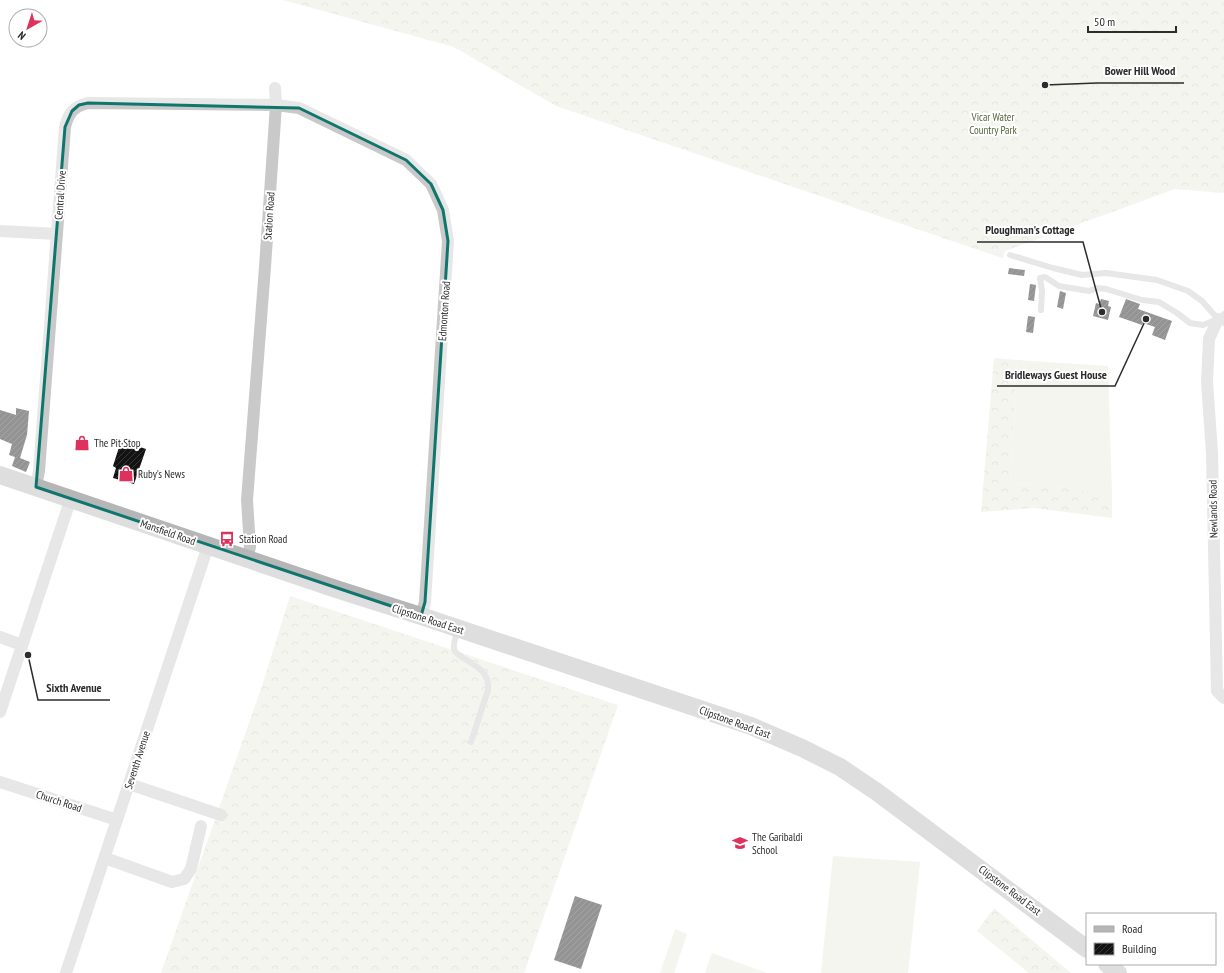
<svg xmlns="http://www.w3.org/2000/svg" width="1224" height="973" font-family="'PT Sans Narrow',sans-serif">
  <style>
    .grass { fill: #e5e9d9 }
    .forest { fill: url(#forest-crowns) }
    .building { fill: url(#building-hatch) }
    .lines { fill: none; stroke-linecap: round; stroke-linejoin: round }
    .service { stroke: #c9c9c9; stroke-width: 6 }
    .minor { stroke: #c9c9c9; stroke-width: 12 }
    .secondary { stroke: #b6b6b6; stroke-width: 18 }
    .marked { fill: none; stroke: #0f766e; stroke-width: 3; stroke-linejoin: round }
    .labels { text-anchor: middle; stroke-width: 4; stroke-linejoin: round; paint-order: stroke }
    .park-label { font-size: 11px; fill: #56653b; stroke: #fff }
    .street-label { font-size: 11px; fill: #2c2c2c; stroke: #fff }
    .poi-label { font-size: 11px; fill: #2c2c2c; stroke: #fff; text-anchor: start }
    .leader { fill: none; stroke: #2c2c2c; stroke-width: 1.5 }
    .callout-dot { fill: #2c2c2c; stroke: #fff; stroke-width: 1.5 }
    .callout-label { font-size: 12px; text-anchor: middle; font-weight: bold; fill: #2c2c2c; stroke: #fff; stroke-width: 4; stroke-linejoin: round; paint-order: stroke }
  </style>
  <defs>
    <pattern id="forest-crowns" width="20" height="18" patternUnits="userSpaceOnUse"><rect width="20" height="18" fill="#e5e9d9"/><path d="M2 6a3 3 0 1 1 6 0M12 15a3 3 0 1 1 6 0" fill="none" stroke="#c5c8ba"/></pattern>
    <pattern id="building-hatch" width="6" height="6" patternUnits="userSpaceOnUse"><rect width="6" height="6" fill="#131313"/><path d="M-1 1l2-2M0 6l6-6M5 7l2-2" fill="none" stroke="#363636"/></pattern>
  </defs>
  <rect width="100%" height="100%" fill="#fff"/>
  <!-- grass -->
  <g class="grass">
    <polygon points="1017,360 1108,366 1112,495 1048,485 1010,484"/>
    <polygon points="833,856 920,862 908,973 821,973"/>
    <polygon points="675,929 687,934 674,973 660,973"/>
    <polygon points="712,953 767,973 705,973"/>
  </g>
  <!-- forest -->
  <g class="forest">
    <polygon points="283,0 1224,0 1224,193 1175,189 1005,251 1002,258 556,106 454,47"/>
    <polygon points="994,358 1017,360 1010,484 1048,485 1112,495 1112,518 1034,508 981,512"/>
    <polygon points="290,596 618,705 524,973 161,973 262,686"/>
    <polygon points="994,908 1071,973 1029,973 977,931"/>
  </g>
  <!-- building -->
  <g class="building">
    <polygon points="1009,268 1025,270 1024,276 1008,274"/>
    <polygon points="1030,284 1036,285 1034,301 1028,300"/>
    <polygon points="1060,291 1066,293 1063,309 1057,307"/>
    <polygon points="1101,299 1109,301 1108,306 1111,307 1108,320 1093,316 1096,303 1099,304"/>
    <polygon points="1126,299 1140,304 1138,309 1172,321 1165,340 1152,335 1155,327 1143,323 1142,325 1119,317"/>
    <polygon points="1028,316 1035,317 1033,333 1026,332"/>
    <polygon points="16,408 29,411 27,435 20,458 30,462 26,472 12,466 15,457 9,455 12,444 0,439 0,410 16,415"/>
    <polygon points="121,441 146,449 134,484 113,478 116,468 113,466"/>
    <polygon points="575,896 602,905 581,969 554,960"/>
  </g>
  <g class="lines">
    <!-- service -->
    <g class="service">
      <polyline points="1010,255 1053,268 1082,275 1106,273 1157,280 1188,291 1202,301 1218,319 1224,323"/>
      <polyline points="1041,310 1042,291 1040,278 1045,277 1059,286 1089,291 1097,288 1106,289 1142,300 1159,302 1177,313 1190,323 1203,325 1218,319 1224,314"/>
      <path d="M458 630C456 636 453 643 454 649 455 653 459 655 463 658 476 666 490 672 488 690L471 742"/>
    </g>
    <!-- minor -->
    <g class="minor">
      <polyline points="0,231 57,234"/>
      <polyline points="1218,319 1209,339 1207,382 1212,453 1217,691 1224,698"/>
      <path d="M36 487 39 471 65 127C69 112 73 107 88 103L276 105 299 108 406 160 431 184 443 210 448 241 425 602 421 616"/>
      <polyline points="247,559 250,547 247,500 265,267 276,105 275,88"/>
      <polyline points="0,637 22,645"/>
      <polyline points="0,712 71,498"/>
      <polyline points="0,782 117,820"/>
      <polyline points="129,784 221,815"/>
      <polyline points="105,858 172,882 184,879 191,869 201,826"/>
      <polyline points="66,973 208,546"/>
    </g>
    <!-- secondary -->
    <g class="secondary">
      <polyline points="0,475 336,589 421,616 751,726 802,748 840,767 877,792 1087,949"/>
      <polyline points="1107,964 1118,973"/>
    </g>
  </g>
  <!-- marked area -->
  <path d="M0 0H1224V973H0ZM88 103 299 108 406 160 431 184 443 210 448 241 425 602 421 616 36 487 65 127 72 111 79 105Z" fill="#fff" fill-opacity=".55" fill-rule="evenodd"/>
  <path class="marked" d="M88 103 299 108 406 160 431 184 443 210 448 241 425 602 421 616 36 487 65 127 72 111 79 105Z"/>
  <!-- icons -->
  <defs>
    <g id="shop-bare" transform="scale(1.2)"><path d="M-5-2.5h2.3a2.7 3.5 0 0 1 5.4 0H5L5.5 6h-11ZM-1.5-2.5h3a1.5 2.3 0 0 0-3 0Z" fill="#df315d" stroke="#fff" stroke-width="2.5" paint-order="stroke"/></g>
    <g id="bus-bare" transform="scale(1.2)"><path d="M-5-6H5V4H4V6H2V4H-2V6H-4V4H-5ZM-3.5-4V0h7V-4ZM-3.5 1.2v1.5H-2V1.2ZM2 1.2v1.5H3.5V1.2Z" fill="#df315d" stroke="#fff" stroke-width="2.5" paint-order="stroke"/></g>
    <g id="school-bare" transform="scale(1.2)"><path d="M0-5L7-2L0 1L-7-2ZM-4 1L0 2.5L4 1V4Q0 6-4 4Z" fill="#df315d" stroke="#fff" stroke-width="2.5" paint-order="stroke"/></g>
  </defs>
  <g fill-rule="evenodd">
    <use href="#shop-bare" x="82" y="443"/>
    <use href="#shop-bare" x="126" y="474"/>
    <use href="#bus-bare" x="227" y="539"/>
    <use href="#school-bare" x="740" y="843"/>
  </g>
  <g class="labels">
    <!-- park labels -->
    <g class="park-label">
      <text x="993" y="121">Vicar Water<tspan x="993" dy="13">Country Park</tspan></text>
    </g>
    <!-- street labels -->
    <g class="street-label">
      <text transform="translate(60 195) rotate(-86)" y="4">Central Drive</text>
      <text transform="translate(269 216) rotate(-86)" y="4">Station Road</text>
      <text transform="translate(444 311) rotate(-86)" y="4">Edmonton Road</text>
      <text transform="translate(1213 509) rotate(-91)" y="4">Newlands Road</text>
      <text transform="translate(168 532) rotate(19)" y="4">Mansfield Road</text>
      <text transform="translate(428 619) rotate(18)" y="4">Clipstone Road East</text>
      <text transform="translate(735 722) rotate(20)" y="4">Clipstone Road East</text>
      <text transform="translate(137 760) rotate(-72)" y="4">Seventh Avenue</text>
      <text transform="translate(59 801) rotate(18)" y="4">Church Road</text>
      <text transform="translate(1010 890) rotate(37)" y="4">Clipstone Road East</text>
    </g>
    <!-- poi labels -->
    <g class="poi-label">
      <text x="94" y="447">The Pit Stop</text>
      <text x="138" y="478">Ruby's News</text>
      <text x="239" y="543">Station Road</text>
      <text x="752" y="841">The Garibaldi<tspan x="752" dy="13">School</tspan></text>
    </g>
  </g>
  <!-- callouts -->
  <path class="leader" d="M1045 85L1097 83H1184M1102 312L1083 242H977M1146 319L1115 386H997M28 655L38 700H110"/>
  <g class="callout-dot">
    <circle cx="1045" cy="85" r="4"/>
    <circle cx="1102" cy="312" r="4"/>
    <circle cx="1146" cy="319" r="4"/>
    <circle cx="28" cy="655" r="4"/>
  </g>
  <g class="callout-label">
    <text x="1140" y="75">Bower Hill Wood</text>
    <text x="1030" y="234">Ploughman's Cottage</text>
    <text x="1056" y="379">Bridleways Guest House</text>
    <text x="74" y="692">Sixth Avenue</text>
  </g>
  <!-- legend -->
  <rect x="1086" y="913" width="130" height="52" fill="#ffffff" stroke="#ababab"/>
  <rect x="1094" y="926" width="20" height="6" fill="#b6b6b6" stroke="#ababab"/>
  <text x="1122" y="933" font-size="12" fill="#2c2c2c">Road</text>
  <rect x="1094" y="943" width="20" height="12" fill="url(#building-hatch)" stroke="#ababab"/>
  <text x="1122" y="953" font-size="12" fill="#2c2c2c">Building</text>
  <!-- north arrow -->
  <g transform="translate(28 28) rotate(219)"><circle r="19" fill="#ffffff" stroke="#ababab"/>
  <path d="M0-3L7 15L0 10L-7 15Z" fill="#df315d"/>
  <text y="-6" font-size="11" font-weight="bold" text-anchor="middle" fill="#2c2c2c">N</text>
  </g>
  <!-- scale -->
  <path d="M1088 26v6h88v-6" fill="none" stroke="#2c2c2c" stroke-width="2"/>
  <text x="1094" y="26" font-size="12" fill="#2c2c2c" stroke="#ffffff" stroke-width="3" paint-order="stroke">50 m</text>
</svg>
